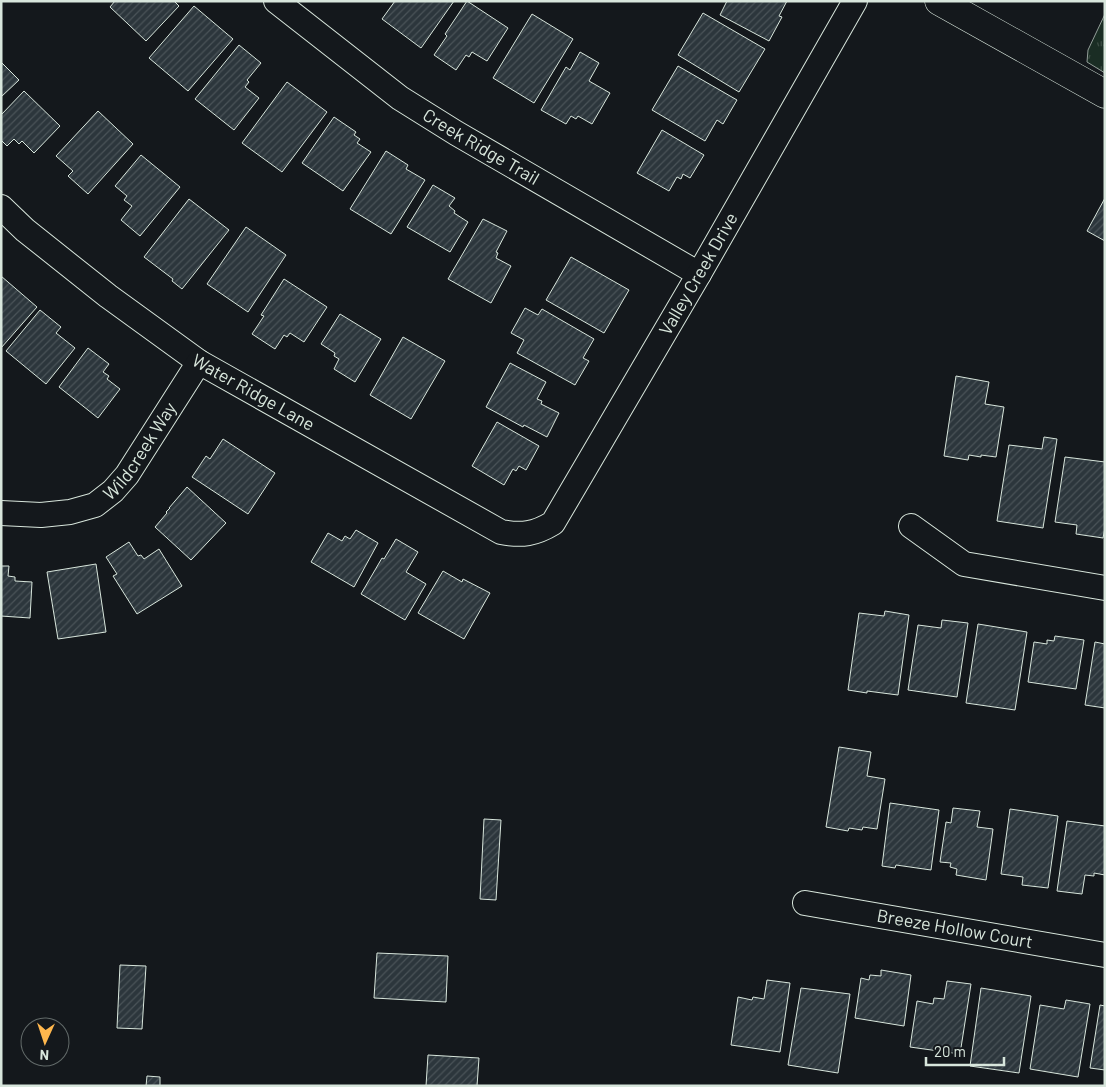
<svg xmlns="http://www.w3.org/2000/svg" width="1106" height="1087" font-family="Barlow,sans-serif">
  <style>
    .park { fill: url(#park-tufts); stroke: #939e99 }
    .building { fill: url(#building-hatch); stroke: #d8e6dc }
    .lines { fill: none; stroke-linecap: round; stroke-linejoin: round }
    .street-casing { stroke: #d8e6dc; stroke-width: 26 }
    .secondary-casing { stroke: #d8e6dc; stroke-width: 29 }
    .street { stroke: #14181c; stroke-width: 24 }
    .secondary { stroke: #14181c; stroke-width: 28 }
    .labels { text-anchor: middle; stroke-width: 4; stroke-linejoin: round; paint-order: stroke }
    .street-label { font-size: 18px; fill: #d8e6dc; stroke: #14181c }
  </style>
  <defs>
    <pattern id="park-tufts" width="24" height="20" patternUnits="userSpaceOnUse" patternTransform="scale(1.25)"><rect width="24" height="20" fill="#1a2d24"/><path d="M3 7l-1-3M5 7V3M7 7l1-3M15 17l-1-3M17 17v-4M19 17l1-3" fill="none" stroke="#3b4b43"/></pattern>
    <pattern id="building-hatch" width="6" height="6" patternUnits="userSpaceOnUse" patternTransform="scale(1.25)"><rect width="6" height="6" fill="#2c363c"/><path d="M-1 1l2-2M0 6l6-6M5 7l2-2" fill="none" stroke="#4a5358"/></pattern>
  </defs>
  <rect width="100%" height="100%" fill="#14181c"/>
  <!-- park -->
  <polygon class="park" points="1105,14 1105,73 1087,62 1088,50"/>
  <!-- building -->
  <g class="building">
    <polygon points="115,1 174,1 179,6 146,41 110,7"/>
    <polygon points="395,1 454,1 421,48 382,19"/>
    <polygon points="467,1 508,28 487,61 472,52 469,57 466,55 456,70 434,55 447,36 445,34"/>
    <polygon points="727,1 787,1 779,16 782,17 769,41 720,15"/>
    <polygon points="194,6 233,39 188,91 149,58"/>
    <polygon points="703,13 765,49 739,92 678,55"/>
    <polygon points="532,14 573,39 534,103 493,78"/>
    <polygon points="239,45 261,63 247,80 249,82 245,87 259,98 234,130 195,99"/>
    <polygon points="580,52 599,63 589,81 610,93 592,124 578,116 576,119 571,116 566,124 541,110 566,67 570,70"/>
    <polygon points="1,62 19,80 1,97"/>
    <polygon points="678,66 737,100 723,124 717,120 705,141 652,110"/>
    <polygon points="287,82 327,112 282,172 242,143"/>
    <polygon points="24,91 60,126 34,153 22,141 19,144 14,139 7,146 1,140 1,115"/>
    <polygon points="98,111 133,144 88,194 68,176 73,171 56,156"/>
    <polygon points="334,117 356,132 354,135 360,139 357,143 371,152 343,191 302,163"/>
    <polygon points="662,130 704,155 690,178 683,174 681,179 677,177 669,191 637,173"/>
    <polygon points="386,151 408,165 406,169 425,180 391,234 350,209"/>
    <polygon points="141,155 180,187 140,236 121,220 132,206 124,200 127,196 115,186"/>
    <polygon points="433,185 455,198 449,206 455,211 454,213 468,222 450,252 407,227"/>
    <polygon points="1105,198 1105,241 1087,231"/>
    <polygon points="189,199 229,230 182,289 172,281 173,279 144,257"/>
    <polygon points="483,219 507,231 496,252 498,253 496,258 511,266 491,303 448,279"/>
    <polygon points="246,227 286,255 248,312 207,284"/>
    <polygon points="571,257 629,290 604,333 546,300"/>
    <polygon points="1,276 37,307 1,348"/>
    <polygon points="284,279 327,307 304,342 290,333 287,337 284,335 275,349 252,334 264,316 261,315"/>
    <polygon points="525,308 538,315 542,309 594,339 583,358 589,361 575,385 517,353 524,340 511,333"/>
    <polygon points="40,310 61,327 56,333 75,348 46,384 6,351"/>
    <polygon points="340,314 381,339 355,382 334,369 339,359 334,356 335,353 321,344"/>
    <polygon points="403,337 445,361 411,419 370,395"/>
    <polygon points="88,348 109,364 103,372 109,376 107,379 120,389 98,418 59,387"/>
    <polygon points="510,363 546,382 537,399 542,401 541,404 559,413 547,437 524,425 523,427 486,407"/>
    <polygon points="956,376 989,382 985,404 1004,407 996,457 981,455 981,457 969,455 968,460 944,456"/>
    <polygon points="497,422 539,446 526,470 519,466 516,471 513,469 504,485 472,466"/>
    <polygon points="1044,437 1057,439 1043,528 997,521 1009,445 1042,449"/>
    <polygon points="223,439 275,473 248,514 192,477 206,456 210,459"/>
    <polygon points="1065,457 1105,462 1105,528 1103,538 1076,534 1077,525 1055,522"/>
    <polygon points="187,487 226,523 191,560 155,527 167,513 166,512 170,508 169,508"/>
    <polygon points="356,530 378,543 354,587 311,562 328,533 342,541 345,536 350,539"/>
    <polygon points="396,539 418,552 406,572 426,584 405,620 361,594 382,558 384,559"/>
    <polygon points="129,542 138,556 141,555 144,559 159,549 182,586 137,614 113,576 117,574 106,557"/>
    <polygon points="96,564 106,632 58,639 47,572"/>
    <polygon points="1,566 9,566 8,576 15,577 15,581 32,582 30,618 1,616"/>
    <polygon points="443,571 462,582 463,579 490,593 464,639 418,613"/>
    <polygon points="885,611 909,615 898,695 867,691 867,693 848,690 859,613 884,616"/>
    <polygon points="942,620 968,623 957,697 908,690 918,625 941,628"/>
    <polygon points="978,624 1027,632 1015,710 966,703"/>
    <polygon points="1055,636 1084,640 1076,689 1028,682 1034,642 1047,644 1047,640 1054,641"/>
    <polygon points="1095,642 1105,644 1105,708 1085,705"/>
    <polygon points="839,747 871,752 867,776 885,779 877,829 863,827 862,830 849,828 848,831 826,827"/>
    <polygon points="890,803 939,810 931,870 896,865 895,868 882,866"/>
    <polygon points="953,808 980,811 977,827 993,829 986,880 956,875 957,869 950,867 951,863 940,862 946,822 951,823"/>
    <polygon points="1010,809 1058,816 1048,888 1022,885 1023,877 1001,874"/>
    <polygon points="484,819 501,820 496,900 480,899"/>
    <polygon points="1067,821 1105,826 1105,875 1094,873 1094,876 1085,875 1082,894 1057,891"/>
    <polygon points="377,953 448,956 446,1002 374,998"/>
    <polygon points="120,965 146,966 142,1029 117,1028"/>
    <polygon points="881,970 911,975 904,1026 855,1018 861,978 869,980 870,975 881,976"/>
    <polygon points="767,980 790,983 780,1052 731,1045 738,997 752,1000 753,997 764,999"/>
    <polygon points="947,981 971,984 960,1054 910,1047 917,1001 933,1004 934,998 944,999"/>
    <polygon points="801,988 850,994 838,1073 788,1065"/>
    <polygon points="981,988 1031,996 1019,1073 970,1066"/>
    <polygon points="1066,1000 1090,1004 1078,1077 1030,1069 1040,1005 1064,1009"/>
    <polygon points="1100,1005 1105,1006 1105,1070 1090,1068"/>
    <polygon points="428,1055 479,1058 477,1086 426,1086"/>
    <polygon points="147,1076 160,1077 160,1086 146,1086"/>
  </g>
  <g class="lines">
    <!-- street casing -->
    <g class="street-casing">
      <g id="street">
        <path id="s1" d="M276 1 400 98 456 133 699 274"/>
        <path id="s2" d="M1 207 25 230 108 296 199 362 501 532C522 536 535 534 553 523L699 274 855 1"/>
        <path id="s3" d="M1 513 41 515 70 512 95 505 113 491 127 475 199 362"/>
        <polyline points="911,526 964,564 1105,588"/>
        <path id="s4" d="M805 903 1105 955"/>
      </g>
    </g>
    <!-- secondary casing -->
    <g class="secondary-casing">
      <polyline id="secondary" points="939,1 1105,94"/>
    </g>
    <!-- street -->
    <use href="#street" class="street"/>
    <!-- secondary -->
    <use href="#secondary" class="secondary"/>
  </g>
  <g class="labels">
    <!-- street labels -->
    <g class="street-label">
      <text dy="6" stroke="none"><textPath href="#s1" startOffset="252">Creek Ridge Trail</textPath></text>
      <text dy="6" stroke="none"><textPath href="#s2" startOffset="941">Valley Creek Drive</textPath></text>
      <text dy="6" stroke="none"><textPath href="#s2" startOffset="314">Water Ridge Lane</textPath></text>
      <text dy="6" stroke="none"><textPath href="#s3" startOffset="166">Wildcreek Way</textPath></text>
      <text dy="6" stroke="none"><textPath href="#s4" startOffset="152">Breeze Hollow Court</textPath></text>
    </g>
  </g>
  <!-- border -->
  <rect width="1106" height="1087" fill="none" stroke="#d8e6dc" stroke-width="5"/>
  <!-- north arrow -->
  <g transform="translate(45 1042) rotate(183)"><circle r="24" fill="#14181c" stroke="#626a69"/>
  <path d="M0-4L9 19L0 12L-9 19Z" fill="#ffb74d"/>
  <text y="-8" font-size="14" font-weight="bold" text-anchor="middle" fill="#d8e6dc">N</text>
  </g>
  <!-- scale -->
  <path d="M926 1057v8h78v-8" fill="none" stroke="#d8e6dc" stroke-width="2.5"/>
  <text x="934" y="1057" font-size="15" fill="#d8e6dc" stroke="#14181c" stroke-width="4" paint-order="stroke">20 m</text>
</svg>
